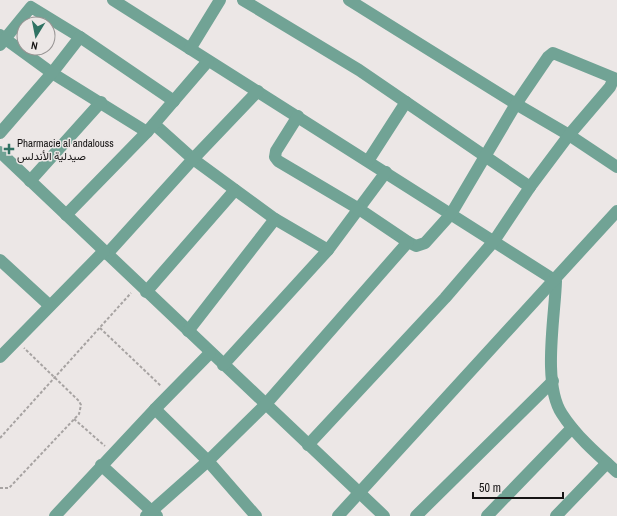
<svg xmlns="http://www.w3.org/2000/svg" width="617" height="516" font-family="'Archivo Narrow',Vazirmatn,sans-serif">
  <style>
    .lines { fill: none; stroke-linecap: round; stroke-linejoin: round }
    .path { stroke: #a7a3a2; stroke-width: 2; stroke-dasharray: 3 2; stroke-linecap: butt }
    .minor { stroke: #71a395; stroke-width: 12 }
    .poi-dot { fill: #307263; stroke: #ece7e6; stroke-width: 1.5 }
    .labels { text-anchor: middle; stroke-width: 3; stroke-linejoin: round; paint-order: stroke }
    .poi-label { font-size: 11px; fill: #161414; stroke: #ece7e6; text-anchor: start }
  </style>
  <rect width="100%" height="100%" fill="#ece7e6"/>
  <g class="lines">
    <!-- path -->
    <g class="path">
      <polyline points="100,328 161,386"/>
      <polyline points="74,419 105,446"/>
      <polyline points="0,438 131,293"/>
      <polyline points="0,488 9,488 79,414 81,405 79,401 24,348"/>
    </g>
    <!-- minor -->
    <g class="minor">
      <path d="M113 0 556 281C555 316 542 384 562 414 576 436 598 455 617 472"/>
      <polyline points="243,0 359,70 530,187"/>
      <polyline points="349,0 516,104 569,135 617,167"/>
      <polyline points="0,35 52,73 147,132"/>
      <polyline points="0,45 31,7 80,37 174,101"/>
      <polyline points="190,49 220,0"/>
      <polyline points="154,124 193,159 275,219 328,250"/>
      <polyline points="0,133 52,73 80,37"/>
      <polyline points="0,152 384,516"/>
      <polyline points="368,161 406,102"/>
      <polyline points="30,181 101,102"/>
      <polyline points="66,215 147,132 208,61"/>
      <polyline points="107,254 193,159 258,91"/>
      <polyline points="0,260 49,305"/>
      <polyline points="146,292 235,190"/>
      <polyline points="188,331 275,219"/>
      <polyline points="0,357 104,251"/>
      <polyline points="223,365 328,250 386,172"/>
      <polyline points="155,409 208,461 256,516"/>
      <polyline points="308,445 445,298 494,241 530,187 569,135 610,87 614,78 553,53 548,57 516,104 451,214 425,243 416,246 408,242"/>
      <polyline points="101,465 157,516"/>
      <polyline points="55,516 155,409 210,353"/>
      <polyline points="146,516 208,461 265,405 408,242 359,209 278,161 275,157 276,151 298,116"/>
      <polyline points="338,516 617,211"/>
      <polyline points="416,516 553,381"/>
      <polyline points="487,516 572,428"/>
      <polyline points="556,516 607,463"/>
    </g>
  </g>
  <!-- markers -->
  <path class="poi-dot" d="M7 143h4v4h4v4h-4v4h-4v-4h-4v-4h4z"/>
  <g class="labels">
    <!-- poi labels -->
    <g class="poi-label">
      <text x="17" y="147">Pharmacie al andalouss<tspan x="17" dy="13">صيدلية الأندلس</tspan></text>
    </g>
  </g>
  <!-- north arrow -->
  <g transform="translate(36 36) rotate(190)"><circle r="19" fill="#ece7e6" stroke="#969392"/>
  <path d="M0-3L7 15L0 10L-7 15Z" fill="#307263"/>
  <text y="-6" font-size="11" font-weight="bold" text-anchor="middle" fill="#161414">N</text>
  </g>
  <!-- scale -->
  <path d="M473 492v6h90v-6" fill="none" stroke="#161414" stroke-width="2"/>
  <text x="479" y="492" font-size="12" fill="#161414" stroke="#ece7e6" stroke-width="3" paint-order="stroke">50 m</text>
</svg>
